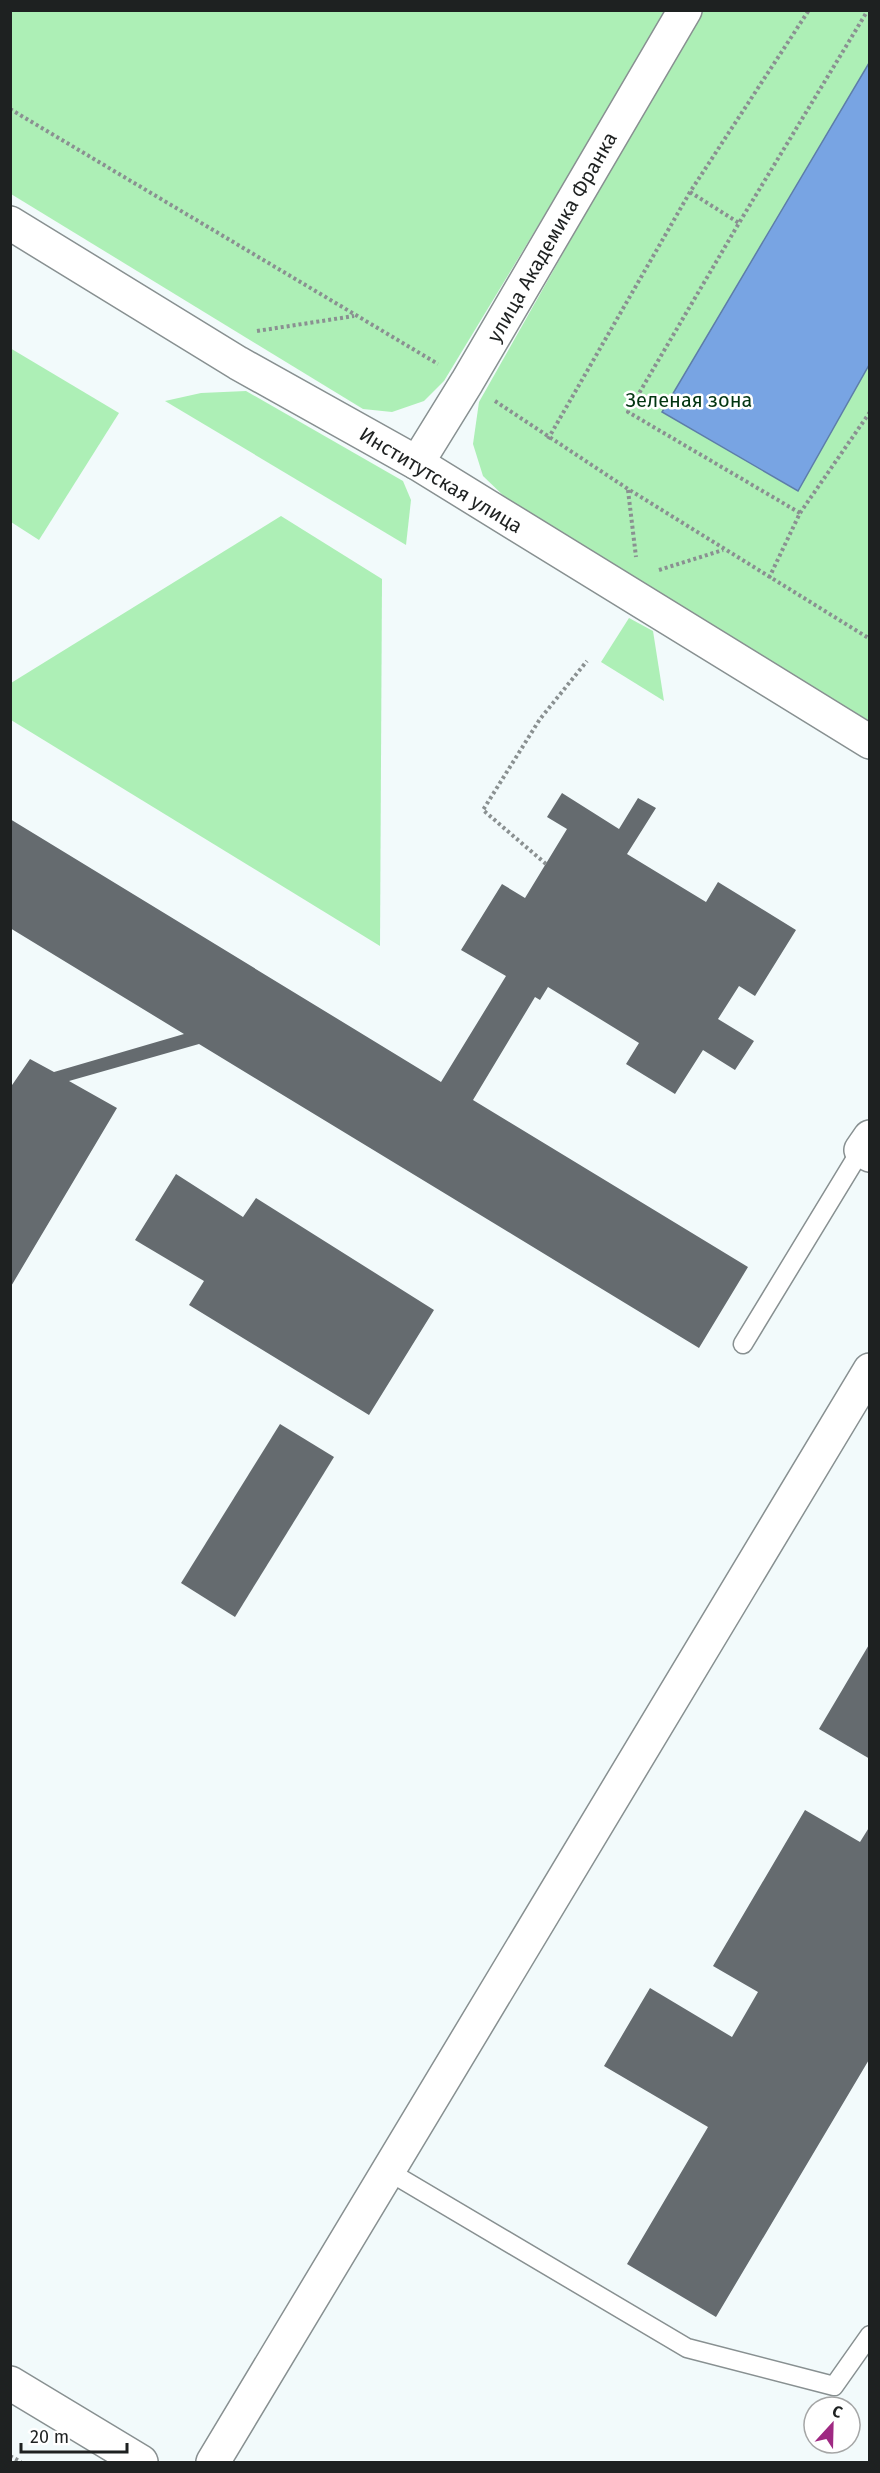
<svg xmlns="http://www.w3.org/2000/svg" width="880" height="2473" font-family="'Fira Sans',sans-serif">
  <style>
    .green { fill: #adefb6 }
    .water { fill: #78a4e3; stroke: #5d7da9; stroke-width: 1.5 }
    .building { fill: #656b6f }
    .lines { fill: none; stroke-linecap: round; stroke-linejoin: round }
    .service-casing { stroke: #889091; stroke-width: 21 }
    .minor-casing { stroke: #889091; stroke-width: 36 }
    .tertiary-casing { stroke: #889091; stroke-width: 36 }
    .path { stroke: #8a9091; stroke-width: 4; stroke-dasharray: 3 3; stroke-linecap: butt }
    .service { stroke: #fff; stroke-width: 18 }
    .minor { stroke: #fff; stroke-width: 33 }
    .tertiary { stroke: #fff; stroke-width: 33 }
    .labels { text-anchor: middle; stroke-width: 5; stroke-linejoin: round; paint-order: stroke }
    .street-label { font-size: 20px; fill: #1e2121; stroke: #fff }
    .park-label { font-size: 20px; fill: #023511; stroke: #fff }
  </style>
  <rect width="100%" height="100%" fill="#f2fafb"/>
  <!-- green -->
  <g class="green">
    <polygon points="10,11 668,11 444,381 424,401 392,412 363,409 11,194"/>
    <polygon points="700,11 869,11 869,721 511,503 483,476 473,444 479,402"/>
    <polygon points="10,348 119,413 39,540 11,522"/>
    <polygon points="246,391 403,481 411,500 406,545 165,401 201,393"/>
    <polygon points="281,516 382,579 380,946 11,720 11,683"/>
    <polygon points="629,618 653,631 664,701 601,662"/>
  </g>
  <!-- water -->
  <polygon class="water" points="869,63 869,365 798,491 662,412"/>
  <!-- building -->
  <g class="building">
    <polygon points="562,793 619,829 638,798 656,808 627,854 706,902 718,882 796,930 755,996 739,986 718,1019 754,1041 735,1070 703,1050 675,1094 626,1064 639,1043 548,987 540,1000 535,997 473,1100 748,1267 699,1348 199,1044 69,1081 117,1108 10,1288 10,1088 30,1059 54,1072 184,1034 10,928 10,819 441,1082 506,976 461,950 502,884 525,898 567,829 547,817"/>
    <polygon points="176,1174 243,1217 256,1198 434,1310 369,1415 189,1305 204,1281 135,1240"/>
    <polygon points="280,1424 334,1457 235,1617 181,1583"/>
    <polygon points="870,1643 870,1759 819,1729"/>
    <polygon points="805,1810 860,1842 870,1826 870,2058 716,2317 627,2264 708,2127 604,2066 650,1988 732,2037 758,1992 713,1966"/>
  </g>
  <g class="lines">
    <!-- service casing -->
    <g class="service-casing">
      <g id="service">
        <polyline points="743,1344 861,1150"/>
        <polyline points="388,2171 687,2348 834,2386 870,2335"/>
      </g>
    </g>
    <!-- minor casing -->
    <g class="minor-casing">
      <g id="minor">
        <polyline points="10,223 238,363 417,463 870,742"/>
        <polyline points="417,463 467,382 685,10"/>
        <polyline points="870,1137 861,1150 870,1155"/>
        <polyline points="213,2462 870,1370"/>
      </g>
    </g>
    <!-- tertiary casing -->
    <g class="tertiary-casing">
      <polyline id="tertiary" points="10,2383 141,2462"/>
    </g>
    <!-- path -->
    <g class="path">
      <polyline points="10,109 438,364"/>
      <polyline points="690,192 739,223"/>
      <polyline points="257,331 354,316"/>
      <polyline points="495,401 628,489 870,639"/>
      <polyline points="548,439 690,192 809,10"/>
      <polyline points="628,490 636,557"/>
      <polyline points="800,513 628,412 739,223 868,10"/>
      <polyline points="659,570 723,550"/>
      <polyline points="769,578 800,513 870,412"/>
      <polyline points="546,864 483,810 540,719 587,661"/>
      <polyline points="10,2456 21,2462"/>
    </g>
    <!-- service -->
    <use href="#service" class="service"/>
    <!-- minor -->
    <use href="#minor" class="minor"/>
    <!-- tertiary -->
    <use href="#tertiary" class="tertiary"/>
  </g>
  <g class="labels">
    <!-- street labels -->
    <g class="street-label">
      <text transform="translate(552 237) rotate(-60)" y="7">улица Академика Франка</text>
      <text transform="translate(441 480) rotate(31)" y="7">Институтская улица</text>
    </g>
    <!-- park labels -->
    <g class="park-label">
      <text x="689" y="407">Зеленая зона</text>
    </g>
  </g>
  <!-- border -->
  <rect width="880" height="2473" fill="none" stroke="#1e2121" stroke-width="24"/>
  <!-- north arrow -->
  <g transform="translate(832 2425) rotate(22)"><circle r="28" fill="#ffffff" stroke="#a5a6a6" stroke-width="1.5"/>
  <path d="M0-4.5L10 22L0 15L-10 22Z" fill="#9f2982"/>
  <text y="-9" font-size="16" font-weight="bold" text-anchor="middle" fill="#1e2121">С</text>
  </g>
  <!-- scale -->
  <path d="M21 2443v9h106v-9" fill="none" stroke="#1e2121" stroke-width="3"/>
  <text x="30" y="2443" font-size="18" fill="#1e2121" stroke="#ffffff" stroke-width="4.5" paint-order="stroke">20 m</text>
</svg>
